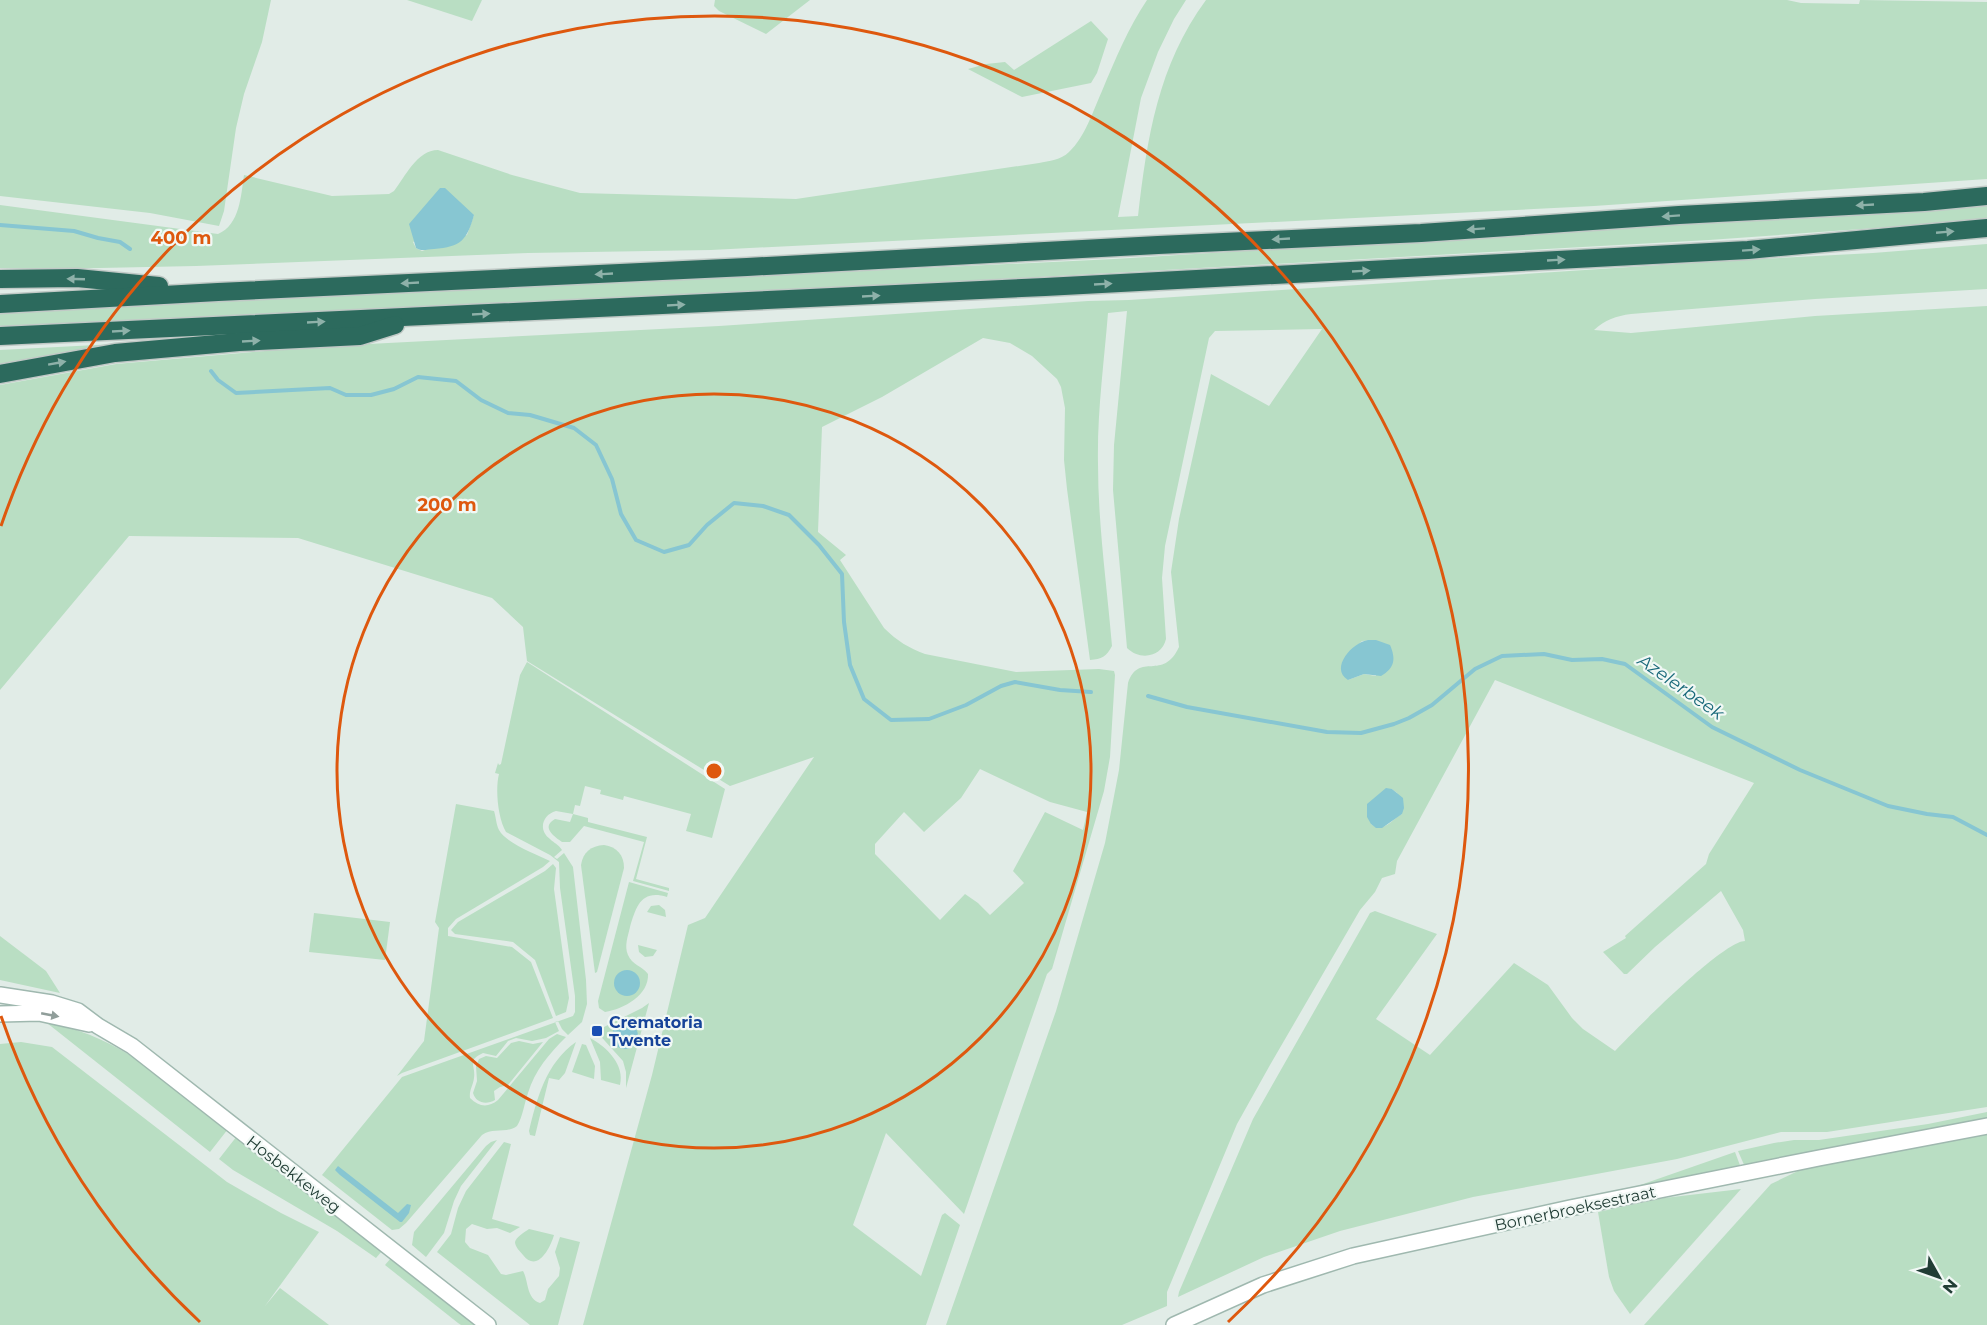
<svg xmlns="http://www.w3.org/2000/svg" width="1987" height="1325" font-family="Montserrat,sans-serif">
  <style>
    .green { fill: #b9dec3; fill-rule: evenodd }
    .water { fill: #87c6d2 }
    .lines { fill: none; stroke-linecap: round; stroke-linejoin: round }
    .stream { stroke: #87c6d2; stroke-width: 4 }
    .secondary-casing { stroke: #9fb8af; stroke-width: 18 }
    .motorway-casing { stroke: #c1c9c6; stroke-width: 21 }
    .secondary { stroke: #fff; stroke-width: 15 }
    .motorway { stroke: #2c6a5d; stroke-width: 18 }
    .oneway { fill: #8eb1a9 }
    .oneway2 { fill: #909e9a }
    .ring { fill: none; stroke: #de580e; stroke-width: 3 }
    .transit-dot { fill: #1a4fb4; stroke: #f1f8f5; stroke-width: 2 }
    .labels { text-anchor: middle; stroke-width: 4.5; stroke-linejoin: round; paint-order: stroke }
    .transit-label { font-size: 16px; font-weight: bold; fill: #164399; stroke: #f1f8f5; text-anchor: start }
    .street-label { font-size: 16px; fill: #213d35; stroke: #f1f8f5 }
    .water-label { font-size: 18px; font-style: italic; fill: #19697a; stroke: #f1f8f5 }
    .centre { fill: #de580e; stroke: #f1f8f5; stroke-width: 3 }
    .ring-label { font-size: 18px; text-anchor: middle; font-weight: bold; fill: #de580e; stroke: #f1f8f5; stroke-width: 4.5; stroke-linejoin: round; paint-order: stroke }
  </style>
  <rect width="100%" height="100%" fill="#e1ece7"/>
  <!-- green -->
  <g class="green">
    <polygon points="0,0 271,0 262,42 244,94 236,128 224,211 219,226 150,213 0,196"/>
    <polygon points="407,0 482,0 472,21"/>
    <polygon points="715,0 810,0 766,34 719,11 714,6"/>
    <path d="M1147 0H1186L1174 19 1158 52 1141 98 1118 217 1138 216C1147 138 1158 65 1206 0H1787L1801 3 1859 4 1860 0 1987 2V179L1594 206 711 250 528 253 196 266 51 269 0 268V205L218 234C240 225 241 195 244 175L332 196 389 194 394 191C405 177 417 150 438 150L512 175 580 193 796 199 1039 163C1049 161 1061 160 1069 152 1085 137 1093 111 1102 91 1115 60 1128 28 1147 0ZM474 215 467 235 422 251 416 248 413 242Z"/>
    <polygon points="1091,21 1108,39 1097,73 1091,83 1022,97 968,69 986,64 1005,62 1014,70"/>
    <polygon points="1987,204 1987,220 1709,240 601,301 0,327 0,312 1114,259 1859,213"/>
    <path d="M1987 244V289L1815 299 1631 314C1616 316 1605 320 1594 330L1631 333 1815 316 1987 306V1107L1827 1132H1781L1677 1159 1473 1197 1340 1231 1264 1257 1178 1297 1179 1292 1253 1119 1370 913 1375 911 1437 934 1376 1019 1430 1055 1514 963 1548 985 1572 1018 1583 1029 1615 1051C1634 1031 1723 941 1745 941L1743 930 1721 891 1655 947 1627 974H1624L1603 952 1626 938 1625 936 1706 864 1709 854 1754 783 1495 680 1397 861 1395 874 1382 878 1375 892 1360 910 1270 1065 1237 1124 1167 1292V1306L1122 1325H946L1056 1011 1105 843 1119 770 1128 683C1139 651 1163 682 1179 647L1171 572 1179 519 1211 374 1269 406 1322 329 1215 331 1209 338 1165 546 1162 578 1166 639C1162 657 1140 661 1127 648L1113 490 1114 445 1127 311 1108 313C1104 363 1097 413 1098 464 1098 525 1107 586 1112 646 1106 657 1102 659 1090 660L1067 489 1064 460 1065 408 1061 387 1057 379 1032 356 1010 343 983 338 882 397 822 427 818 532 846 555 840 560 884 628C897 641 909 648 925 654L1016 672 1099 669 1114 671 1115 675 1110 757 1104 791 1052 969 1047 974 964 1214 886 1133 853 1225 921 1276 942 1215 945 1213 960 1225 926 1325H583L652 1075 688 925 705 918 814 757 730 786 527 661 523 627 492 598 298 538 129 536 0 690V385L116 364 310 347 719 326 1088 301 1129 300 1722 261 1873 253ZM1376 640V676L1364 674 1348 680 1345 658 1362 641ZM980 769 1050 802 1087 812 1083 830 1045 812 1013 871 1024 883 990 915 978 903 965 894 940 920 875 854V844L904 812 924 832 961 798ZM1392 789 1397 793 1402 814C1391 820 1383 834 1371 824Z"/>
    <polygon points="115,344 0,366 0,350"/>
    <path d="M527 662 725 789 712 838 686 831 691 814 624 796 623 800 600 794 601 790 585 786 580 806 575 805 573 814 588 818V822L647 837 636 879 669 888V891L633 881 644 842 584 826 570 842H562C553 836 541 827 555 819L570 822 573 814 556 811C542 815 538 830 550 839 554 843 558 844 562 850L554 857 557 859 564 853 573 867 586 980 587 1004 582 1022 568 1035 562 1029 558 1021 555 1022 559 1031 546 1038 532 1041 516 1038 508 1041 496 1056 483 1053C466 1061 476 1065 474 1078 473 1086 469 1090 470 1098 479 1107 488 1108 498 1100L549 1039 557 1034 566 1037C549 1054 535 1070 528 1093 524 1104 523 1116 517 1126 506 1134 493 1127 482 1135L406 1223 399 1229 392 1230 322 1175 402 1077 573 1016 575 1012V996L560 888 559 862 550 855 506 832C498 819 495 789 499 774L495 773 498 763 499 765 501 764 520 675Z"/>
    <path d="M456 804 494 811C496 817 496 824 499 830 507 844 536 854 550 861L543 867 456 919 448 928V936L512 947 531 962 553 1018 402 1073 397 1076 424 1041 439 928 435 922Z"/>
    <path d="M604 845C617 847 624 855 624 868L597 972 595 973 581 865C583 852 591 846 604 845Z"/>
    <polygon points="553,864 556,868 554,889 569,998 566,1012 556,1016 535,960 513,942 455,934 451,930 458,922 545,871"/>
    <path d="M629 882 668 893 667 897C641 889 636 907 630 927 628 936 624 946 628 955 632 965 642 966 648 974 649 995 624 1009 605 1012L599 1008 598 1001Z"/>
    <polygon points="659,905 665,910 666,917 647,912 651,906"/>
    <polygon points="314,913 390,922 385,960 309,952"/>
    <polygon points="0,936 46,971 60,993 0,980"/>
    <polygon points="638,945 657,950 653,956 645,957 639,952"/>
    <polygon points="649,1003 626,1088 626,1072 623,1061 596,1031 642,1008"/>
    <path d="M47 1023C59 1024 68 1027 79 1031 136 1050 181 1092 228 1129L210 1152Z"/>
    <path d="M590 1038C607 1047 625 1065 620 1085L601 1080 600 1062Z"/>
    <path d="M519 1041 533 1044 543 1042 508 1085 500 1087 494 1091 495 1100C486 1105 476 1103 473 1093L477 1081 476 1066 479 1059 486 1056 497 1058 511 1043Z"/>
    <polygon points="21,1042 52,1047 227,1182 281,1213 319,1232 265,1306 280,1288 329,1325 0,1325 0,1044"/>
    <path d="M576 1042 565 1073 559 1080 549 1078 535 1136 530 1135 529 1131C537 1098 546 1063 576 1042Z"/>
    <polygon points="582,1044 586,1045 595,1066 594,1079 572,1072"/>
    <polygon points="1987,1112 1987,1121 1745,1167 1738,1151 1774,1143 1794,1140 1819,1140 1928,1124"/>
    <polygon points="1987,1134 1987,1325 1644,1325 1771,1184 1800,1170"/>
    <polygon points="237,1136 382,1251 376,1258 337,1231 233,1170 219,1159"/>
    <polygon points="497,1140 461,1186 454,1201 444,1233 426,1257 412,1245 414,1232 486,1146 491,1142"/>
    <path d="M504 1142 511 1144 492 1219 520 1227 510 1233 497 1228 487 1229 472 1224 466 1229 465 1242 470 1248 488 1255 501 1274 506 1275 523 1271C529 1282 526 1298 540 1303L545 1300 548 1289 559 1276 560 1268 555 1252 560 1237 580 1242 558 1325H530L437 1252 451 1234 458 1208 466 1191Z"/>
    <polygon points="1735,1152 1741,1168 1626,1190"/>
    <polygon points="1741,1189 1630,1314 1614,1291 1609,1277 1598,1212 1664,1198"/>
    <path d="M529 1229 554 1235C550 1249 537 1273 523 1255 520 1251 515 1247 515 1242 516 1237 525 1232 529 1229Z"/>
    <polygon points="391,1258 476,1325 461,1325 458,1323 385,1265"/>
  </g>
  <!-- water -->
  <g class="water">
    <path d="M440 188H445L474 215C467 240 461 247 434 249 427 249 423 252 416 248L409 224Z"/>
    <path d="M1368 640H1376L1390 645C1396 659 1395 668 1381 676L1364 674 1348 680C1329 668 1353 642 1368 640Z"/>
    <polygon points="1386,788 1392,789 1403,798 1404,808 1402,814 1382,828 1376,828 1371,824 1367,817 1367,804"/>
    <circle cx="627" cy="983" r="13"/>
    <circle cx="625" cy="1036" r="13"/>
    <polygon points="338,1166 398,1213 407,1204 411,1205 409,1213 402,1222 400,1222 340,1175 335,1170"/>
  </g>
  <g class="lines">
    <!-- stream -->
    <g class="stream">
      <polyline points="0,225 74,231 98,238 120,242 130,249"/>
      <polyline points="211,371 218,380 236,393 330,388 346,395 371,395 394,389 418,377 456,381 481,400 508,413 530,415 574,428 596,445 612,479 621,514 636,540 664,552 689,545 707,525 734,503 763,506 789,515 819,545 842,574 844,622 850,665 864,699 891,720 929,719 966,705 1001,686 1015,682 1060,690 1091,692"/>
      <polyline points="1148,696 1187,707 1327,732 1361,733 1394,724 1409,718 1432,705 1475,669 1502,656 1544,654 1572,660 1602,659 1625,664 1712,727 1800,770 1888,806 1927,814 1953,817 1987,835"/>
    </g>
    <!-- secondary casing -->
    <g class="secondary-casing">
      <g id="secondary">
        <polyline points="0,995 52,1003 78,1011 98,1026 132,1046 488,1325"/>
        <polyline points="0,1014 39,1013 89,1024"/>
        <polyline points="1174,1325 1263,1285 1353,1256 1570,1208 1819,1158 1987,1126"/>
      </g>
    </g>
    <!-- motorway casing -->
    <g class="motorway-casing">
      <g id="motorway">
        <polyline points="0,279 77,278 159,286"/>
        <polyline points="0,304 218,292 747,267 1158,245 1421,233 1679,215 1924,202 1987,196"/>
        <polyline points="0,336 1045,287 1748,250 1987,228"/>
        <polyline points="0,374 115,353 239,342 360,336 395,325"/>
      </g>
    </g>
    <!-- secondary -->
    <use href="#secondary" class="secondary"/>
    <!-- motorway -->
    <use href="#motorway" class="motorway"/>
  </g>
  <!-- one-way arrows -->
  <defs><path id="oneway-solid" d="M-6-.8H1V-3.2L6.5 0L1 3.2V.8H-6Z" transform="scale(1.5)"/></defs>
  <g class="oneway">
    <use href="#oneway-solid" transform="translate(1865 205) rotate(177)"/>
    <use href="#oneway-solid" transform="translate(1671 216) rotate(176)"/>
    <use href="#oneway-solid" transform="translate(1476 229) rotate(176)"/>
    <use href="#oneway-solid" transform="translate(1945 232) rotate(-5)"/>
    <use href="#oneway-solid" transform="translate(1281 239) rotate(177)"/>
    <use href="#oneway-solid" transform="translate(1751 250) rotate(-4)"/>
    <use href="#oneway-solid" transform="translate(1556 260) rotate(-3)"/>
    <use href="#oneway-solid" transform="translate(1361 271) rotate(-3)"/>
    <use href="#oneway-solid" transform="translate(604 274) rotate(177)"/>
    <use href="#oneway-solid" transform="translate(76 279) rotate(-178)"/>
    <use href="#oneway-solid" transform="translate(410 283) rotate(177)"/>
    <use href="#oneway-solid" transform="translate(1103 284) rotate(-3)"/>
    <use href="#oneway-solid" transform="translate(871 296) rotate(-3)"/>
    <use href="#oneway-solid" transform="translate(676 305) rotate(-3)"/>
    <use href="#oneway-solid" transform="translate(481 314) rotate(-3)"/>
    <use href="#oneway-solid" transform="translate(316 322) rotate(-3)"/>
    <use href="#oneway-solid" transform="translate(121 331) rotate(-3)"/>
    <use href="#oneway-solid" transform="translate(251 341) rotate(-3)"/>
    <use href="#oneway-solid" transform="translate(57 363) rotate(-10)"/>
  </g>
  <use class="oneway2" href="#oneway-solid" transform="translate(50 1015) rotate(11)"/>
  <!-- distance rings -->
  <g class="ring">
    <circle cx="714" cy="771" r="377"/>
    <path d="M200 1322A754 754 0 0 1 1 1016M1 526A754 754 0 1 1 1228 1322"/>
  </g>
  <!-- markers -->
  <rect class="transit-dot" x="591" y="1025" width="12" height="12" rx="3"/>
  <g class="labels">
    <!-- transit labels -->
    <g class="transit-label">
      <text x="609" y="1028">Crematoria<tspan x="609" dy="18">Twente</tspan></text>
    </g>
    <!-- street labels -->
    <g class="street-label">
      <text transform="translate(294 1174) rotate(38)" y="6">Hosbekkeweg</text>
      <text transform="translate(1575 1208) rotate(-12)" y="6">Bornerbroeksestraat</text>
    </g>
    <!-- water labels -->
    <g class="water-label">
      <text transform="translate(1681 687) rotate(35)" y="6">Azelerbeek</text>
    </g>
  </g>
  <circle cx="714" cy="771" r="9" class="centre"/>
  <g class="ring-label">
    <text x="181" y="244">400 m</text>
    <text x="447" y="511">200 m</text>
  </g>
  <!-- north arrow -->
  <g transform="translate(1939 1277) rotate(130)" stroke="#f1f8f5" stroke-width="4.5" paint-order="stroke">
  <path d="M0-4.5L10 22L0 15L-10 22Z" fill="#213d35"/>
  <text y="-9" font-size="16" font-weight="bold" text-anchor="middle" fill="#213d35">N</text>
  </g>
</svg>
